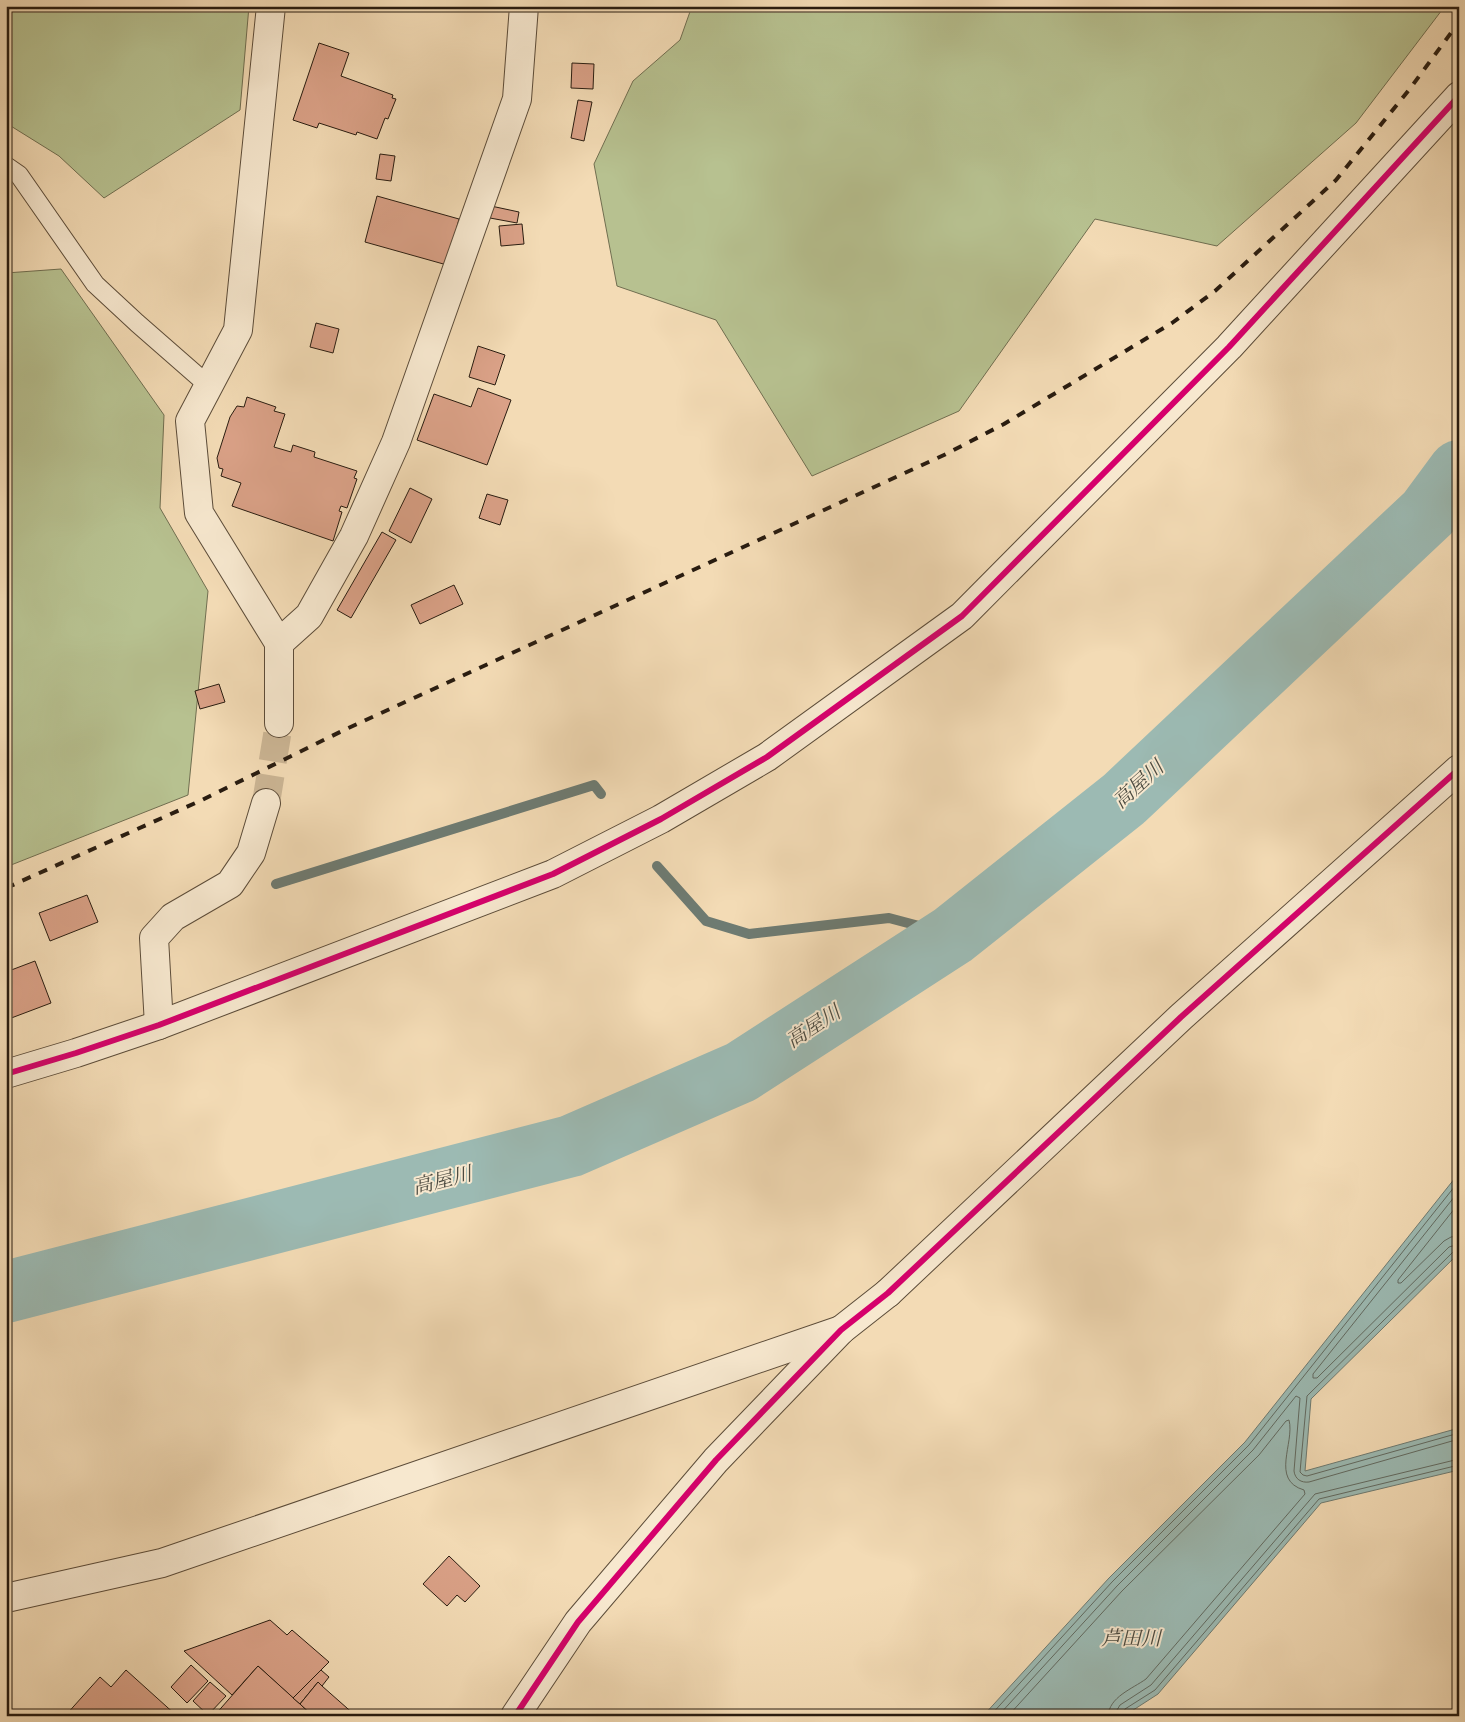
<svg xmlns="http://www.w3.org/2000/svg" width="1465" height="1722" font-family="'IM FELL French Canon','Noto Serif JP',serif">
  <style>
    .green { fill: #b7c190; stroke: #706e50 }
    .water { fill: #9cbab3; stroke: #6e7b72 }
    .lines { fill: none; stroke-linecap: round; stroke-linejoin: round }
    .shore { stroke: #626b62; stroke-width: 1 }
    .stream { stroke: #6e7b72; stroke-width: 10 }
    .river { stroke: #9cbab3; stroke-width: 62 }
    .building { fill: #daa187; stroke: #291c10 }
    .minor-tunnel { stroke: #cbb594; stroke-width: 28; stroke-dasharray: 28 14; stroke-linecap: butt }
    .service-casing { stroke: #5c4c39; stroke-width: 20 }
    .minor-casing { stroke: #5c4c39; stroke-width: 30 }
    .tertiary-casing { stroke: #5c4c39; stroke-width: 30 }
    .service { stroke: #f7e8cf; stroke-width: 18 }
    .minor { stroke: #f7e8cf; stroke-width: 28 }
    .tertiary { stroke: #f7e8cf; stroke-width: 28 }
    .rail { stroke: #291c10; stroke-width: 4; stroke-dasharray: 9 9; stroke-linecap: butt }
    .cycleway-casing { stroke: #f7e8cf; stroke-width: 9 }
    .cycleway { stroke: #d6006c; stroke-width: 6 }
    .labels { text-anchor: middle; stroke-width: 4; stroke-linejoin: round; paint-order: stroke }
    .water-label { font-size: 20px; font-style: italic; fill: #4c4b41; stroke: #f7e8cf }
  </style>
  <rect width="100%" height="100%" fill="#f3dbb5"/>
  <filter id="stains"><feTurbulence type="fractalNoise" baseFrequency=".004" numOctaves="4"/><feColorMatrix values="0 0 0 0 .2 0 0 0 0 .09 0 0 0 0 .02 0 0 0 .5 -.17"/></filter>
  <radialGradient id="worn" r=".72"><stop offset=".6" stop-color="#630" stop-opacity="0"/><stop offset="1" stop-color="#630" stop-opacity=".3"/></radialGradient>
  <!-- green -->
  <g class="green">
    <polygon points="6,6 249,6 240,110 104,198 59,156 6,123"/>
    <polygon points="692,6 1445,6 1356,123 1217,246 1095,219 959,411 812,476 716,320 617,286 594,164 633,81 680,40"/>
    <polygon points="61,269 164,415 160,508 208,591 188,795 6,867 6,273"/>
  </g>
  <!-- water -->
  <polygon class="water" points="1459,1173 1459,1253 1311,1399 1305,1471 1459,1428 1459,1470 1321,1503 1158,1694 1124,1716 983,1716 1109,1578 1245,1442"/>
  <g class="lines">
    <!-- shore -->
    <g class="shore">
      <polyline points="1459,1191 1313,1374 1313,1378 1317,1378 1449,1247 1459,1244"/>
      <polyline points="1459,1203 1398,1280 1398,1283 1401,1283 1444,1241 1451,1237 1459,1236"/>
      <polyline points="1459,1250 1453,1252 1307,1396 1300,1472 1303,1475 1307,1476 1459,1433"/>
      <polyline points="990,1716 1112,1582 1249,1445 1459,1181"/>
      <path d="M998 1716 1117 1586 1253 1450 1296 1396 1300 1398 1294 1471C1295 1479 1301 1483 1309 1482L1459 1439"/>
      <path d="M1008 1716 1122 1591 1259 1455 1286 1421 1289 1420C1295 1443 1270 1480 1304 1490L1305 1494 1146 1679C1132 1689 1109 1697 1108 1716"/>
      <polyline points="1116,1716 1117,1710 1120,1705 1151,1685 1315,1494 1459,1459"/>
      <polyline points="1122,1716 1125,1709 1155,1690 1319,1499 1459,1465"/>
    </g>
    <!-- stream -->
    <g class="stream">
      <polyline points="657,866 706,921 749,934 889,918 953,935"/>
      <polyline points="276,884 594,785 601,794"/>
    </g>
    <!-- river -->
    <polyline class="river" points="6,1292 571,1146 741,1072 953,935 1124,799 1428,513 1459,471"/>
  </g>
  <!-- building -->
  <g class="building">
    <polygon points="319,43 349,53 341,76 393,95 392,98 396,99 388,119 385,118 377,139 357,132 356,135 319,123 317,128 293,120"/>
    <polygon points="572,63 594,64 593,89 571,88"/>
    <polygon points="578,100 592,102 584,141 571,138"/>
    <polygon points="380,154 395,156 391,181 376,179"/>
    <polygon points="377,196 459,219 447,265 365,242"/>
    <polygon points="491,206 519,212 517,223 490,218"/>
    <polygon points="522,224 524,244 501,246 499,226"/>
    <polygon points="316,323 339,329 333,353 310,347"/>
    <polygon points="478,346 505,355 495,385 469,377"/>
    <polygon points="478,388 511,400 487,465 417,440 434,394 471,407"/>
    <polygon points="247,397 276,407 274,411 285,414 274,447 291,452 293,445 315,452 314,457 357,471 354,478 357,479 347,508 341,506 339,511 342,512 333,541 232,506 241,483 221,476 223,469 219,468 217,458 230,417 237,406 244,407"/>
    <polygon points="410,488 432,499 411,543 389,531"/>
    <polygon points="487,494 508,500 500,525 479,518"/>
    <polygon points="382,532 396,540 351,618 337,610"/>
    <polygon points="454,585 463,604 420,624 411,605"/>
    <polygon points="219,684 225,702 200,709 195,691"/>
    <polygon points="87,895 98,922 50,941 39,913"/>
    <polygon points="35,961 51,1003 6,1020 6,972"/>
    <polygon points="449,1556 480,1586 465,1602 457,1595 447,1606 423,1584"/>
    <polygon points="270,1620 287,1635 292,1630 329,1662 293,1698 258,1666 232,1695 184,1651"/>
    <polygon points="191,1665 208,1681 187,1703 171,1687"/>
    <polygon points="258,1666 300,1704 313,1716 214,1716"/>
    <polygon points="126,1670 177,1716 65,1716 100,1677 111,1687"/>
    <polygon points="321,1670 329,1677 322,1686 318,1682 300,1704 293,1698"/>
    <polygon points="210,1682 226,1696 208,1715 193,1701"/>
    <polygon points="318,1682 322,1686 356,1716 313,1716 300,1704"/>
  </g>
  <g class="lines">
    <!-- minor-tunnel -->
    <polyline class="minor-tunnel" points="266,803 279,723"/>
    <!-- service casing -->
    <g class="service-casing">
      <polyline id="service" points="6,166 19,175 95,284 137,323 209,386"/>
    </g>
    <!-- minor casing -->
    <g class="minor-casing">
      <g id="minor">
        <polyline points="271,6 238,330 190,421 199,513 279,643 279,723"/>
        <polyline points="279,643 309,616 354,536 396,442 517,99 524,6"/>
        <polyline points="159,1025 154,938 173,917 230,884 251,853 266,803"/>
        <polyline points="888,1293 1181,1017 1459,769"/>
        <polyline points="6,1598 162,1563 841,1330"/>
      </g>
    </g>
    <!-- tertiary casing -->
    <g class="tertiary-casing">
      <g id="tertiary">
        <polyline points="6,1074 76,1053 159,1025 553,874 661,819 767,757 962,616 1229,347 1459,96"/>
        <polyline points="515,1716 578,1622 716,1460 841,1330 888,1293"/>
      </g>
    </g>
    <!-- service -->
    <use href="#service" class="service"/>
    <!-- minor -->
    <use href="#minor" class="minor"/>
    <!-- tertiary -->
    <use href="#tertiary" class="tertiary"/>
    <!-- rail -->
    <polyline class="rail" points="6,888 202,800 342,731 944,455 1004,424 1172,323 1215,291 1336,180 1409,90 1459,22"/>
    <!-- cycleway casing -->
    <g class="cycleway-casing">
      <g id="cycleway">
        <polyline points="6,1074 76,1053 159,1025 553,874 661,819 767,757 962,616 1229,347 1459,96"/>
        <polyline points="515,1716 578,1622 716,1460 841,1330 888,1293 1181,1017 1459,769"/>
      </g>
    </g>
    <!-- cycleway -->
    <use href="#cycleway" class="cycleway"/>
  </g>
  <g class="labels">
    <!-- water labels -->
    <g class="water-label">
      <text transform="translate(1138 784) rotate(-42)" y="7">高屋川</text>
      <text transform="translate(813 1026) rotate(-33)" y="7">高屋川</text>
      <text transform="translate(442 1180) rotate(-14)" y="7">高屋川</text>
      <text x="1131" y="1645">芦田川</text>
    </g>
  </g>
  <!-- margin -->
  <rect width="1465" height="1722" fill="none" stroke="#f3dbb5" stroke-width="25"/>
  <rect x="8" y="8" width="1450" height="1707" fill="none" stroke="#291c10" stroke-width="2.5"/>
  <rect x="12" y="12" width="1440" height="1697" fill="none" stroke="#291c10"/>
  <rect width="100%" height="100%" filter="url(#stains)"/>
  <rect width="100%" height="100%" fill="url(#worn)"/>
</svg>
